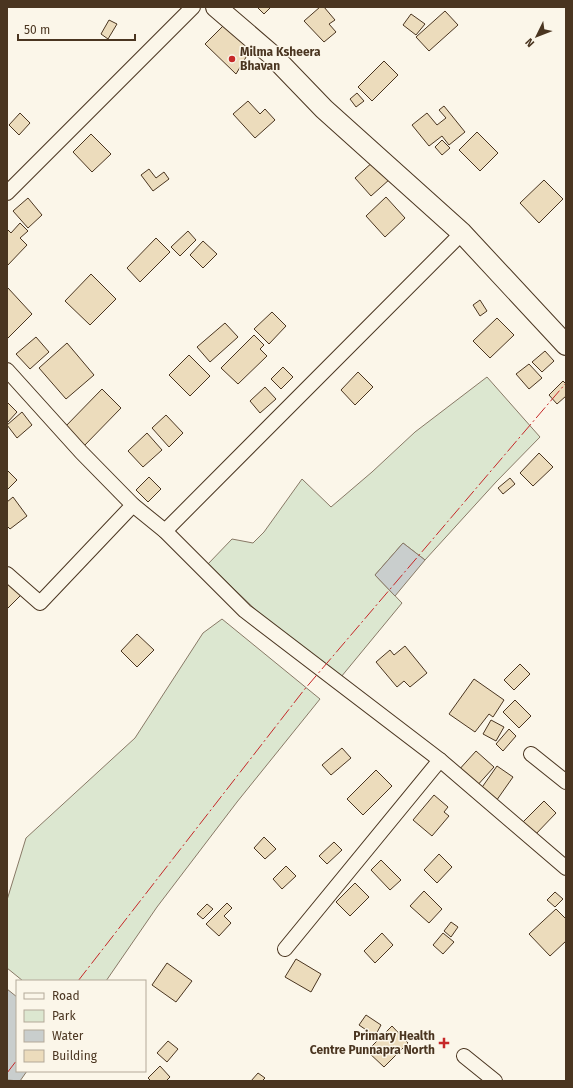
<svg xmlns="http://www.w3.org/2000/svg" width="573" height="1088" font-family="'Fira Sans',sans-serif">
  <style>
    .green { fill: #dce7d0; stroke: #887966 }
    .water { fill: #c9cecd; stroke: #887966 }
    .building { fill: #ecdcbc; stroke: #4a3520 }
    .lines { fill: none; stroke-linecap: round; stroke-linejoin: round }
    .street-casing { stroke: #4a3520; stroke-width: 16 }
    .secondary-casing { stroke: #4a3520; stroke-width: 22 }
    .street { stroke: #fbf6e9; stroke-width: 14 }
    .secondary { stroke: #fbf6e9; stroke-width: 20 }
    .power { stroke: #c62828; stroke-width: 1; stroke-dasharray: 14 3 2 3; stroke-linecap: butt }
    .poi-dot { fill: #c62828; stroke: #fbf6e9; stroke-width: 1.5 }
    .labels { text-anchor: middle; stroke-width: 3; stroke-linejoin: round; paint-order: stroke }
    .poi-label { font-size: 12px; font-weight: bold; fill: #4a3520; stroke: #fbf6e9; text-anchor: start }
  </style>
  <rect width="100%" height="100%" fill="#fbf6e9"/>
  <!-- green -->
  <g class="green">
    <polygon points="487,377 540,437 496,482 425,560 403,543 375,575 402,603 341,677 263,617 208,564 232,539 253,543 264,532 302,479 331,507 372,472 415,432"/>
    <polygon points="222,619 320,699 237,802 157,907 106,981 23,981 7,968 7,900 26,838 135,738 203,633"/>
  </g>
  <!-- water -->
  <g class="water">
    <polygon points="403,543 425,560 395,596 375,575"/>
    <polygon points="7,989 17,997 17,1071 27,1071 20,1081 7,1080"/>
  </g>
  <!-- building -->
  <g class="building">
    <polygon points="257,7 271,7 264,14"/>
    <polygon points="320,7 324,7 335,20 329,24 336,32 324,42 304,21"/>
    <polygon points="445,11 458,25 429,51 416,37"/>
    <polygon points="411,14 425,24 416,35 403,25"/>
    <polygon points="109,20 117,24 108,39 101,34"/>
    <polygon points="228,21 255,42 236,74 205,44"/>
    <polygon points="384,61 398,75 372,101 358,87"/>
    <polygon points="357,93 364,101 356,107 350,99"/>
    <polygon points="248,101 260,114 265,109 275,120 255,138 233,114"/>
    <polygon points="444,106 465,132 449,145 442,136 429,146 412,125 427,113 437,125 446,118 439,110"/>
    <polygon points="20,113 30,123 19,135 9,125"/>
    <polygon points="477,132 498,153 480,171 459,150"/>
    <polygon points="91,134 111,154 92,172 73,152"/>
    <polygon points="442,140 450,148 442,155 435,147"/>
    <polygon points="374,161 390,179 371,196 355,178"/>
    <polygon points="149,169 156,178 164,172 169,179 153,191 141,175"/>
    <polygon points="544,180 563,199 539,223 520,203"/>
    <polygon points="386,197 405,218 385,237 366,216"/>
    <polygon points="28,198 42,215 28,228 13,211"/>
    <polygon points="20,223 28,231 20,238 27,245 7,266 7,229 11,233"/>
    <polygon points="188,231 196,240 180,256 171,247"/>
    <polygon points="156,238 170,252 140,282 127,268"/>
    <polygon points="203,241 217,254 203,268 190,255"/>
    <polygon points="91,274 116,299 90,325 65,301"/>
    <polygon points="8,288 32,314 7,339 7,289"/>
    <polygon points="480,300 487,311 480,316 473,305"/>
    <polygon points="272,312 286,326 269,344 254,329"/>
    <polygon points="497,318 514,335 490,358 473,341"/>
    <polygon points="225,323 238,337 210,362 197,347"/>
    <polygon points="254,335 264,345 260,349 267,356 238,384 221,368"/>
    <polygon points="36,337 49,352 30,369 16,354"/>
    <polygon points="67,343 94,375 66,399 39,368"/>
    <polygon points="545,351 554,361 542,372 532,362"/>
    <polygon points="189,355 210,376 190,396 169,375"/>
    <polygon points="529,364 542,378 529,389 516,374"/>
    <polygon points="283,367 293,377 281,389 271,379"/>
    <polygon points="358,372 373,387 355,405 341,390"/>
    <polygon points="563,381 566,384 566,396 557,404 549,395"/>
    <polygon points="265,387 276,399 260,413 250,401"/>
    <polygon points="102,389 121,408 82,448 63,429"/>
    <polygon points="7,402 17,412 7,423"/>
    <polygon points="22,412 32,425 17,438 7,425"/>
    <polygon points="166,415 183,433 169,447 152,428"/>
    <polygon points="147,433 162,450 143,467 128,451"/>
    <polygon points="539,453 553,467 533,486 520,473"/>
    <polygon points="7,470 17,480 7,490"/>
    <polygon points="149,477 161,489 148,502 136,490"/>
    <polygon points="510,478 515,484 503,494 498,488"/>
    <polygon points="13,497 27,516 10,529 7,526 7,502"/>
    <polygon points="7,576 23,593 7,609"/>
    <polygon points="137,634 154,650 137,667 121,651"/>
    <polygon points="405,646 427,673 410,687 404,681 397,687 376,662 390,650 394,655"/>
    <polygon points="520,664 530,674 514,690 504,680"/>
    <polygon points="474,679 504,700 493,717 489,714 475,732 449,714"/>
    <polygon points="515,700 531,716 519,728 503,712"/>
    <polygon points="491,720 504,727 496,741 483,734"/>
    <polygon points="509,729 516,736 503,751 496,744"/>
    <polygon points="342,748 351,758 331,775 322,765"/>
    <polygon points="476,751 494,767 475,788 457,772"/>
    <polygon points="497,766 513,777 494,804 478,793"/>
    <polygon points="376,770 392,786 363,815 347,799"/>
    <polygon points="434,795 448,807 444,812 449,816 432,836 413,820"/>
    <polygon points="544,801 556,813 534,836 521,824"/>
    <polygon points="264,837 276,849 265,859 254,848"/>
    <polygon points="334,842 342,850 327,864 319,856"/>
    <polygon points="439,854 452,867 437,883 424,870"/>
    <polygon points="381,860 401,880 390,890 371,870"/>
    <polygon points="286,866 296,876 282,889 273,879"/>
    <polygon points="355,883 369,897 350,916 336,902"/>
    <polygon points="424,891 442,909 429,923 410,906"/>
    <polygon points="555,892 563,899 555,907 547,900"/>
    <polygon points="227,903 232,908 224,916 231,923 219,936 206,924"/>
    <polygon points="207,904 213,909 203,919 197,914"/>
    <polygon points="556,909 566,919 566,941 550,956 529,934"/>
    <polygon points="451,922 458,927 451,937 444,931"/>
    <polygon points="382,933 393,945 375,963 364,951"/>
    <polygon points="443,933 454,942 443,954 433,945"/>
    <polygon points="296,959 321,974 311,992 285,977"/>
    <polygon points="167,963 192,981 176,1002 152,985"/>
    <polygon points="366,1015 381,1025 375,1036 359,1025"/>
    <polygon points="392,1026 408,1043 384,1067 367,1051"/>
    <polygon points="168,1041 178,1049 167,1062 157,1053"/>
    <polygon points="160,1066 170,1077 166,1081 151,1081 148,1078"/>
    <polygon points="258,1073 265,1078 262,1081 251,1081"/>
  </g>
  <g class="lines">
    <!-- street casing -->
    <g class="street-casing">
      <g id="street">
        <polyline points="7,193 193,7"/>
        <polyline points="7,370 81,452 133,505 165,531 245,611 440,760 566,868"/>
        <polyline points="165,531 462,233"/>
        <polyline points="7,574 40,603 133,505"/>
        <polyline points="531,754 566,782"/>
        <polyline points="285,949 440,760"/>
        <polyline points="464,1056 495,1081"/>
      </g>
    </g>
    <!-- secondary casing -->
    <g class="secondary-casing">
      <polyline id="secondary" points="216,7 272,55 324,109 462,233 566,345"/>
    </g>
    <!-- street -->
    <use href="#street" class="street"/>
    <!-- secondary -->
    <use href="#secondary" class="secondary"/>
    <!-- power -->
    <g class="power">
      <polyline points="78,981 304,690 566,383"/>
      <polyline points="7,1073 17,1060"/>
    </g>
  </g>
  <!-- markers -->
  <g class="poi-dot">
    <circle cx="232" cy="59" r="4"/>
    <path d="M442 1037h4v4h4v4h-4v4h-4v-4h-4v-4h4z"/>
  </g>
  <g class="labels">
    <!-- poi labels -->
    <g class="poi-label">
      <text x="240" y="56">Milma Ksheera<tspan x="240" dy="14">Bhavan</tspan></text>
      <text x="435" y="1040" text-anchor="end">Primary Health<tspan x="435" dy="14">Centre Punnapra North</tspan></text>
    </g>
  </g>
  <!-- border -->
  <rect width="573" height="1088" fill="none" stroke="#4a3520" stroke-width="16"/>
  <!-- legend -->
  <rect x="16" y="980" width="130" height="92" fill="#fbf6e9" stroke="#b4a999"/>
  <rect x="24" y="993" width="20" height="6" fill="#fbf6e9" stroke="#b4a999"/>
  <text x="52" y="1000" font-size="12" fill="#4a3520">Road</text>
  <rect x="24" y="1010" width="20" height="12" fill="#dce7d0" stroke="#b4a999"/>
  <text x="52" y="1020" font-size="12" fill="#4a3520">Park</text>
  <rect x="24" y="1030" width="20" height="12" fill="#c9cecd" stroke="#b4a999"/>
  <text x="52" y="1040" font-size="12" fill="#4a3520">Water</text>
  <rect x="24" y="1050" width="20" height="12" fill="#ecdcbc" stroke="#b4a999"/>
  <text x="52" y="1060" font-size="12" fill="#4a3520">Building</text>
  <!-- north arrow -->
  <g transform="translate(537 36) rotate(227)" stroke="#fbf6e9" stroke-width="3" paint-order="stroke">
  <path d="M0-3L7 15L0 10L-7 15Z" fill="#4a3520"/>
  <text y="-6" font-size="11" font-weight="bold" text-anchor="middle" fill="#4a3520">N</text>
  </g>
  <!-- scale -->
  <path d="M18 34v6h117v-6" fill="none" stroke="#4a3520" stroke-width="2"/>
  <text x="24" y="34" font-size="12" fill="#4a3520" stroke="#fbf6e9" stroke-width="3" paint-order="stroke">50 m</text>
</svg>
